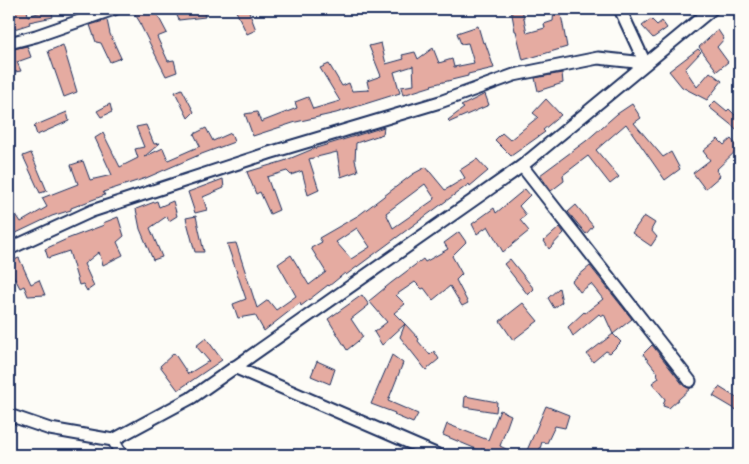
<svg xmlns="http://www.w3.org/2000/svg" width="749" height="464" font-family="'Playpen Sans',sans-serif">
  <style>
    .building { fill: #e5aba1; stroke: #1b2f5e; fill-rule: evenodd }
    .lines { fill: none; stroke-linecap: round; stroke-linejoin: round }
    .minor-casing { stroke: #1b2f5e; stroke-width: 15 }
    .minor { stroke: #fdfcf7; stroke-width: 11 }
  </style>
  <rect width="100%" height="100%" fill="#fdfcf7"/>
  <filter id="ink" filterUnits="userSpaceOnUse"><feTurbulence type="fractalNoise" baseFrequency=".02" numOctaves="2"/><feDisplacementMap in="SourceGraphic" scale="10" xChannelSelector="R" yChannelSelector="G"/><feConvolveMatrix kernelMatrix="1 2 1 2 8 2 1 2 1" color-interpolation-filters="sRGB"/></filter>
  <g filter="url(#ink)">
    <!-- building -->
    <g class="building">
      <polygon points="9,9 16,9 16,11 27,9 28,16 51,9 53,17 29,22 30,24 11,30 9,20"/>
      <polygon points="138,9 156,9 158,16 167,33 157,37 168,61 174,60 177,72 166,76 140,24 141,24 133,11"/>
      <polygon points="174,9 203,9 205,17 179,20"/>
      <polygon points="235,9 248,9 256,30 247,34"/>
      <polygon points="511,9 522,9 527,33 545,28 544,24 553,21 554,9 560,9 567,47 523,60 516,31 515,31"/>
      <polygon points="651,19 657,25 662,21 667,28 653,38 642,26"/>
      <polygon points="107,20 110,34 121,58 110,62 101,43 96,42 90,25"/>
      <polygon points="478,26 483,43 485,42 494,68 468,74 468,76 431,85 432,86 403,95 401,87 414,85 413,66 394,72 400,93 336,113 296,122 253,136 245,114 257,112 261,122 297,108 295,102 308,97 313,109 340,101 320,68 329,64 342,86 349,83 352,91 369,90 367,81 381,76 369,46 381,43 386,64 404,59 402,55 415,52 418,59 433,48 439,63 452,59 454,67 474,63 468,43 461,44 457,33"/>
      <polygon points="718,30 724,39 717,47 728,62 717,71 699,47"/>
      <polygon points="63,45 77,92 64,97 48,51"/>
      <polygon points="27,46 31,57 17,62 21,71 9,73 9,50"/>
      <polygon points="698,49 701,52 685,69 697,87 710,72 722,81 707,100 682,87 669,71"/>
      <polygon points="562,73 563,83 538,91 535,78"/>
      <polygon points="182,89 194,112 188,118 175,92"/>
      <polygon points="485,94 489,105 450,122 448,120 464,108 461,106"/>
      <polygon points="546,99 561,115 543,130 545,132 511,156 495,140 502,133 510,140 538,117 533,113"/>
      <polygon points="715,101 727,111 729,109 740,120 740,132 709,107"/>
      <polygon points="110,104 112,112 101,117 97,111"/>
      <polygon points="632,104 641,118 634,123 663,157 671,152 680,169 665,180 626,124 596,150 619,177 610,184 588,156 563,175 564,181 551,191 540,175 586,141 617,114"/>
      <polygon points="67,112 69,121 37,135 34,126"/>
      <polygon points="146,125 154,144 160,143 144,157 163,148 168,160 200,146 194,134 206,128 213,141 231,133 234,142 199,155 146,178 103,192 105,195 71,208 71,210 52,216 12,235 9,230 9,215 15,213 21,222 47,207 42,198 78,184 71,165 83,161 90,180 112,175 95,138 103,133 120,167 138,158 135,149 144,147 136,127"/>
      <polygon points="384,127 383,134 356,143 355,160 358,171 341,177 337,152 309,159 319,190 308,195 302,171 291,175 287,171 267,177 279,210 270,214 260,192 256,194 247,172 284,161 313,149"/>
      <polygon points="718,139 724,145 731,139 739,148 716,170 720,176 705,189 693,173 710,160 703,151"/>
      <polygon points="31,153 47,191 40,193 23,156"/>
      <path d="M477 159 488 171 470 186 469 184 346 275 345 273 329 286 328 285 301 306 300 303 264 331 255 315 238 318 233 304 246 299 227 244 236 243 257 308 268 300 276 310 296 296 278 264 291 255 309 285 326 272 311 248 322 242 319 238 359 215 413 174 426 167 445 190 465 178 460 170ZM425 184 435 199 393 228 386 213ZM357 228 370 247 351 259 336 242Z"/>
      <polygon points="223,179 224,188 203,197 207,210 195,213 188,192"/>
      <polygon points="525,189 530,195 519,206 526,215 520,220 529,231 503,252 488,226 477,234 472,224 494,208 496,213"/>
      <polygon points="157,201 159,207 173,201 177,216 169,221 167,216 150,228 162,257 153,260 140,229 136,209"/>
      <polygon points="576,205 593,226 586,234 568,212"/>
      <polygon points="196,216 204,252 195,252 186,218"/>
      <polygon points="644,216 655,223 651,230 657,237 651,246 632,233"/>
      <polygon points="118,217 124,236 117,242 123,255 103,265 99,252 84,264 94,286 87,291 83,284 79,285 69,251 48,258 45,249 67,239 104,225 103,223"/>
      <polygon points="560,227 564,233 549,249 544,241"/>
      <polygon points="459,232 466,242 452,256 462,274 456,280 468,303 462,306 450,286 433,300 424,288 422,289 415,282 396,295 405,304 394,313 405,324 382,345 374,332 387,322 369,301 391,283 423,259 425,262 448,249 444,243"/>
      <polygon points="19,258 31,284 39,280 45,295 28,296 24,286 20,288 13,275 9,277 9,262"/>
      <polygon points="510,259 534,289 528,295 504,264"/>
      <polygon points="590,266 632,319 613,334 604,314 601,316 599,314 573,336 568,327 584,312 585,313 603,299 591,284 580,292 572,281"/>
      <polygon points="559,288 562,302 554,308 548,298"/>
      <polygon points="362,295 369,305 351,319 363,337 347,350 328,319"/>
      <polygon points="523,303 538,321 513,340 500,321"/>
      <polygon points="405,324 419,339 418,341 430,355 434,351 439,359 426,370 400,337"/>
      <polygon points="613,334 621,342 610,353 606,351 593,362 587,354"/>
      <polygon points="206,338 222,360 178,390 160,366 174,353 188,374 209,361 196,346"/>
      <polygon points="652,345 684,386 688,388 691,388 669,408 663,406 665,399 652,383 659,378 657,374 658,373 643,354"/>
      <polygon points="392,355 403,363 388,401 418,414 413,423 394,415 395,413 371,404"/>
      <polygon points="317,361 335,369 330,384 311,376"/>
      <polygon points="719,387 740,400 740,412 713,396"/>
      <polygon points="465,396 497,402 496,412 464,407"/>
      <polygon points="546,406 569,415 565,428 555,426 547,443 542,442 538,455 525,455"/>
      <polygon points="500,410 511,415 500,446 518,455 495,455 481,449 481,451 443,435 447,424 488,440"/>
    </g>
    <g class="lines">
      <!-- minor casing -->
      <g class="minor-casing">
        <g id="minor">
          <polyline points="620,9 645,63"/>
          <polyline points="9,43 36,36 114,9"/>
          <polyline points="522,166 690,381"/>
          <polyline points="9,249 92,211 269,153 440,102 514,75 598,58 645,63"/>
          <polyline points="234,367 438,455"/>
          <polyline points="9,415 50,429 113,440 122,455"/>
          <polyline points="113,440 191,398 522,166 712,9"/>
        </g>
      </g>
      <!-- minor -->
      <use href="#minor" class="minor"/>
    </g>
  </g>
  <!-- margin -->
  <rect width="749" height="464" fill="none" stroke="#fdfcf7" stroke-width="30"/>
  <rect x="15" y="15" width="719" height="434" fill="none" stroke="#1b2f5e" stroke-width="2" filter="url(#ink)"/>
</svg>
